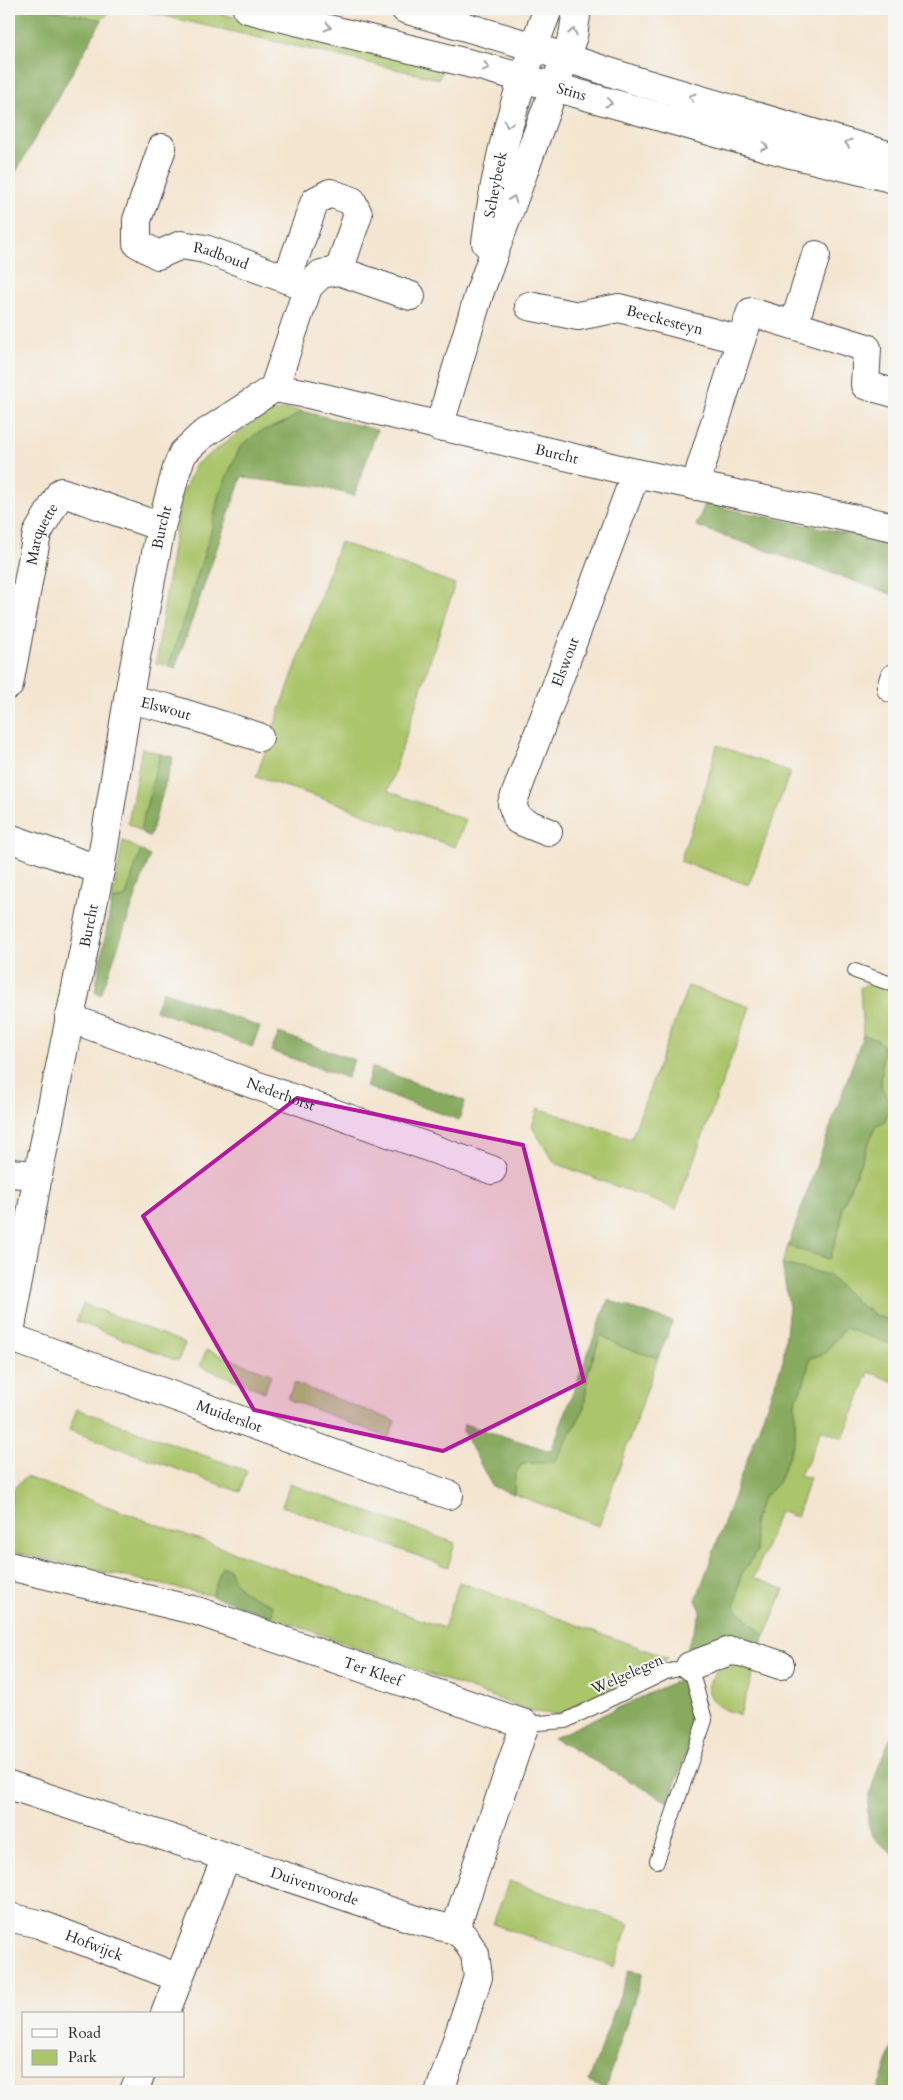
<svg xmlns="http://www.w3.org/2000/svg" width="903" height="2100" font-family="Cardo,serif">
  <style>
    .green { fill: #aac56b; stroke: #6a784b }
    .forest { fill: #87aa5f; stroke: #596a45 }
    .lines { fill: none; stroke-linecap: round; stroke-linejoin: round }
    .service-casing { stroke: #494744; stroke-width: 16 }
    .minor-casing { stroke: #494744; stroke-width: 30 }
    .tertiary-casing { stroke: #494744; stroke-width: 30 }
    .service { stroke: #fff; stroke-width: 14 }
    .minor { stroke: #fff; stroke-width: 28 }
    .tertiary { stroke: #fff; stroke-width: 28 }
    .oneway { stroke: #a0a0a0 }
    .marked { fill: #b5179e; fill-opacity: 0.2; stroke: #b5179e; stroke-width: 4; stroke-linejoin: round }
    .labels { text-anchor: middle; stroke-width: 4; stroke-linejoin: round; paint-order: stroke }
    .street-label { font-size: 15px; fill: #2b2b2b; stroke: #f6f6f2 }
  </style>
  <rect width="100%" height="100%" fill="#f6f6f2"/>
  <filter id="ink" filterUnits="userSpaceOnUse"><feTurbulence type="fractalNoise" baseFrequency=".02" numOctaves="2"/><feDisplacementMap in="SourceGraphic" scale="10" xChannelSelector="R" yChannelSelector="G"/><feConvolveMatrix kernelMatrix="1 2 1 2 8 2 1 2 1" color-interpolation-filters="sRGB"/></filter>
  <filter id="wash" filterUnits="userSpaceOnUse"><feTurbulence type="fractalNoise" baseFrequency=".0096" numOctaves="4" result="noise"/><feDisplacementMap in="SourceGraphic" scale="20" xChannelSelector="R" yChannelSelector="G"/><feGaussianBlur stdDeviation="1.12" result="paint"/><feColorMatrix in="noise" values="0 0 0 0 0 0 0 0 0 0 0 0 0 0 0 0 0 1.4 0 .05"/><feComposite in="paint" operator="in"/></filter>
  <g filter="url(#wash)">
    <rect width="100%" height="100%" fill="#f4e5d0"/>
    <!-- green -->
    <g class="green">
      <polygon points="46,9 113,9 102,20"/>
      <polygon points="133,9 200,9 444,66 439,79"/>
      <polygon points="287,409 302,411 297,416 280,424 257,433 219,494 210,535 169,666 156,663 180,499 195,465 263,415"/>
      <polygon points="340,542 455,584 388,791 466,820 455,847 380,821 340,804 256,777"/>
      <polygon points="717,745 790,772 749,885 680,861 705,789"/>
      <polygon points="142,748 160,754 140,831 128,823"/>
      <polygon points="123,841 141,850 125,898 112,900"/>
      <polygon points="872,981 894,989 894,1322 877,1316 859,1304 828,1275 782,1264 788,1246 829,1259 841,1222 842,1208 876,1125 884,1122 892,1103 881,1088 883,1045 876,1039 863,1035 860,988"/>
      <polygon points="688,986 750,1007 676,1209 555,1163 532,1127 538,1108 631,1139"/>
      <polygon points="83,1304 185,1343 178,1361 76,1321"/>
      <polygon points="845,1327 894,1345 894,1382 869,1372 843,1438 821,1430 807,1464 798,1475 810,1478 796,1517 779,1511 754,1578 784,1589 765,1636 735,1607 741,1575 756,1551 753,1524 762,1499 778,1483 795,1440 795,1402 805,1380 810,1358 824,1354"/>
      <polygon points="601,1335 622,1347 658,1358 599,1526 514,1494 515,1474 522,1464 555,1462 584,1409 588,1372"/>
      <polygon points="206,1350 271,1374 265,1392 200,1366"/>
      <polygon points="294,1383 395,1421 389,1438 288,1399"/>
      <polygon points="77,1409 247,1471 240,1492 69,1430"/>
      <polygon points="26,1477 444,1628 459,1582 668,1658 612,1689 557,1715 531,1711 218,1597 9,1551 9,1514 13,1489"/>
      <polygon points="290,1484 455,1543 448,1567 282,1506"/>
      <path d="M721 1664H756L740 1715C720 1708 713 1708 707 1686Z"/>
      <polygon points="509,1881 629,1924 614,1967 493,1924"/>
    </g>
    <!-- forest -->
    <g class="forest">
      <polygon points="9,9 46,9 102,20 9,184"/>
      <polygon points="302,411 377,430 354,496 318,486 251,479 242,476 175,669 169,666 210,535 219,494 240,447 257,433 284,423"/>
      <polygon points="705,504 894,543 894,595 696,526"/>
      <polygon points="160,754 173,757 150,837 140,831"/>
      <polygon points="141,850 150,856 101,995 95,991 112,900 125,898"/>
      <polygon points="163,991 260,1027 252,1047 155,1010"/>
      <polygon points="279,1033 354,1060 347,1078 271,1051"/>
      <polygon points="863,1035 876,1039 883,1045 881,1087 892,1103 884,1122 876,1125 842,1208 841,1222 830,1259 788,1246"/>
      <polygon points="372,1067 465,1101 459,1120 366,1087"/>
      <polygon points="782,1264 828,1275 859,1304 877,1316 894,1322 894,1345 845,1328 824,1354 810,1358 805,1380 795,1402 795,1439 778,1483 762,1499 753,1524 757,1551 741,1575 735,1607 765,1636 756,1654 684,1656 701,1611 696,1600 783,1361 789,1307"/>
      <polygon points="608,1300 673,1322 658,1358 622,1347 601,1335 588,1372 584,1409 555,1462 522,1464 515,1474 514,1494 492,1486 463,1431 464,1424 551,1451"/>
      <path d="M222 1566 229 1569C242 1599 248 1591 273 1606L272 1617 212 1596Z"/>
      <polygon points="685,1677 700,1720 668,1802 553,1738"/>
      <path d="M894 1729V1856C888 1849 876 1842 872 1834 857 1809 884 1754 894 1729Z"/>
      <polygon points="629,1970 643,1973 605,2089 589,2081"/>
      <polygon points="894,2043 894,2091 877,2091"/>
    </g>
  </g>
  <g filter="url(#ink)">
    <g class="lines">
      <!-- service casing -->
      <g class="service-casing">
        <g id="service">
          <polyline points="855,971 894,985"/>
          <polyline points="525,1724 565,1721 666,1672 690,1666 705,1720 657,1861"/>
        </g>
      </g>
      <!-- minor casing -->
      <g class="minor-casing">
        <g id="minor">
          <path id="s1" d="M162 148 137 220V243L158 255 181 245 205 249 308 287"/>
          <path id="s2" d="M486 243C496 159 517 88 548 9"/>
          <polyline points="287,279 315,201 330,193 352,201 358,214 339,271"/>
          <path id="s3" d="M529 306 578 316 619 308 741 340 751 312 867 348 865 385 894 393"/>
          <polyline points="794,324 816,255"/>
          <polyline points="274,388 308,287 321,274 339,271 411,296"/>
          <polyline points="439,427 479,294 573,36 577,9"/>
          <polyline points="695,486 741,340"/>
          <path id="s4" d="M9 685 37 534 61 492 161 527"/>
          <polyline points="891,688 894,678"/>
          <path id="s5" d="M128 699 167 708 259 737"/>
          <path id="s6" d="M548 832 518 820 512 804 636 473"/>
          <polyline points="9,838 100,870"/>
          <path id="s7" d="M69 1018 492 1170"/>
          <polyline points="9,1173 38,1175"/>
          <path id="s8" d="M9 1337 449 1495"/>
          <path id="s9" d="M9 1338 38 1175 100 870 128 699 161 527 177 468 183 453 201 436 274 388 308 394 636 473 894 527"/>
          <path id="s10" d="M9 1566 197 1611 525 1724 455 1930"/>
          <polyline points="690,1666 730,1651 741,1652 780,1665"/>
          <path id="s11" d="M9 1785 423 1922 455 1930 464 1937 475 1954 478 1977 440 2091"/>
          <path id="s12" d="M9 1917 39 1924 179 1978"/>
          <polyline points="165,2014 226,1857"/>
          <polyline points="134,2091 140,2076"/>
        </g>
      </g>
      <!-- tertiary casing -->
      <g class="tertiary-casing">
        <g id="tertiary">
          <path id="s13" d="M247 9 484 67 791 154 894 179"/>
          <polyline points="405,9 524,44 640,82 894,157"/>
        </g>
      </g>
      <!-- service -->
      <use href="#service" class="service"/>
      <!-- minor -->
      <use href="#minor" class="minor"/>
      <!-- tertiary -->
      <use href="#tertiary" class="tertiary"/>
    </g>
    <!-- one-way arrows -->
    <defs><path id="oneway-chevron" d="M-2-3.5L2.5 0L-2 3.5" fill="none" stroke-width="1.6" stroke-linecap="round" stroke-linejoin="round" transform="scale(1.25)"/></defs>
    <g class="oneway">
      <use href="#oneway-chevron" transform="translate(328 27) rotate(14)"/>
      <use href="#oneway-chevron" transform="translate(573 32) rotate(-78)"/>
      <use href="#oneway-chevron" transform="translate(486 67) rotate(15)"/>
      <use href="#oneway-chevron" transform="translate(692 97) rotate(-164)"/>
      <use href="#oneway-chevron" transform="translate(609 103) rotate(16)"/>
      <use href="#oneway-chevron" transform="translate(508 124) rotate(106)"/>
      <use href="#oneway-chevron" transform="translate(848 143) rotate(-163)"/>
      <use href="#oneway-chevron" transform="translate(765 147) rotate(16)"/>
      <use href="#oneway-chevron" transform="translate(513 199) rotate(-71)"/>
    </g>
  </g>
  <!-- marked area -->
  <path class="marked" d="M297 1098 523 1145 584 1381 443 1451 254 1410 143 1216Z"/>
  <g class="labels">
    <!-- street labels -->
    <g class="street-label">
      <text dy="5" stroke="none"><textPath href="#s13" startOffset="335">Stins</textPath></text>
      <text dy="5" stroke="none"><textPath href="#s2" startOffset="59">Scheybeek</textPath></text>
      <text dy="5" stroke="none"><textPath href="#s1" startOffset="190">Radboud</textPath></text>
      <text dy="5" stroke="none"><textPath href="#s3" startOffset="139">Beeckesteyn</textPath></text>
      <text dy="5" stroke="none"><textPath href="#s9" startOffset="1305">Burcht</textPath></text>
      <text dy="5" stroke="none"><textPath href="#s9" startOffset="825">Burcht</textPath></text>
      <text dy="5" stroke="none"><textPath href="#s4" startOffset="155">Marquette</textPath></text>
      <text dy="5" stroke="none"><textPath href="#s6" startOffset="201">Elswout</textPath></text>
      <text dy="5" stroke="none"><textPath href="#s5" startOffset="39">Elswout</textPath></text>
      <text dy="5" stroke="none"><textPath href="#s9" startOffset="420">Burcht</textPath></text>
      <text dy="5" stroke="none"><textPath href="#s7" startOffset="225">Nederhorst</textPath></text>
      <text dy="5" stroke="none"><textPath href="#s8" startOffset="234">Muiderslot</textPath></text>
      <text dy="5" stroke="none"><textPath href="#s10" startOffset="379">Ter Kleef</textPath></text>
      <text transform="translate(627 1674) rotate(-24)" y="5">Welgelegen</text>
      <text dy="5" stroke="none"><textPath href="#s11" startOffset="322">Duivenvoorde</textPath></text>
      <text dy="5" stroke="none"><textPath href="#s12" startOffset="90">Hofwijck</textPath></text>
    </g>
  </g>
  <!-- margin -->
  <rect width="903" height="2100" fill="none" stroke="#f6f6f2" stroke-width="30"/>
  <!-- legend -->
  <rect x="22" y="2012" width="162" height="65" fill="#f6f6f2" stroke="#a5a5a2"/>
  <rect x="32" y="2029" width="25" height="8" fill="#ffffff" stroke="#a5a5a2"/>
  <text x="68" y="2038" font-size="15" fill="#2b2b2b">Road</text>
  <rect x="32" y="2050" width="25" height="15" fill="#aac56b" stroke="#a5a5a2"/>
  <text x="68" y="2062" font-size="15" fill="#2b2b2b">Park</text>
</svg>
